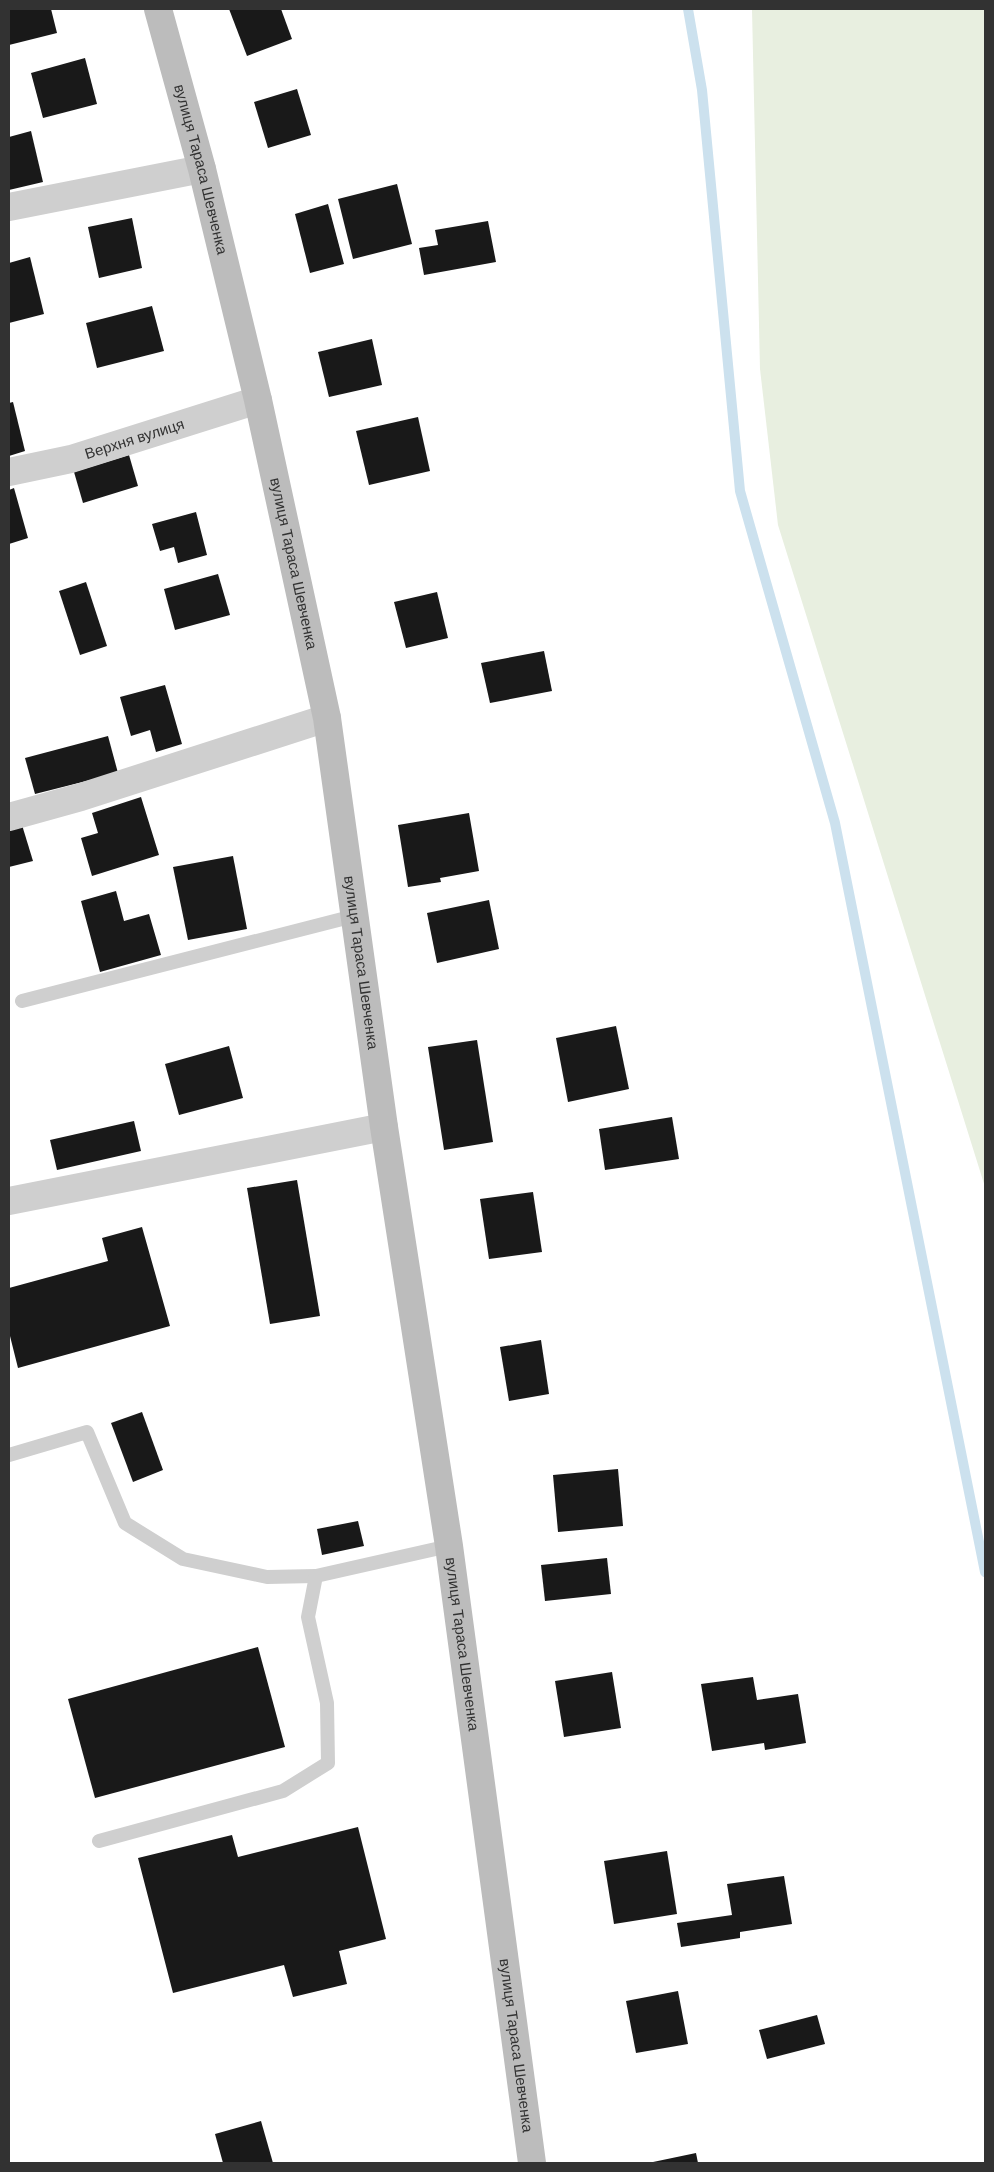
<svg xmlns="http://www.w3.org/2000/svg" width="994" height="2172" font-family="'DM Sans',sans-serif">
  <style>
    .green { fill: #e8efe0 }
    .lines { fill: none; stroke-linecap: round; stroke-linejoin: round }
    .stream { stroke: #cce1ee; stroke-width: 10 }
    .building { fill: #191919 }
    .lane { stroke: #cfcfcf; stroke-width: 14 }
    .street { stroke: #cfcfcf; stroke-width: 28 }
    .secondary { stroke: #bcbcbc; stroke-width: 28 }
    .labels { text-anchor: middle; stroke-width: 5; stroke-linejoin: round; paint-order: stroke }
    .street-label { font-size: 15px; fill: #323232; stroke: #fff }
  </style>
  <rect width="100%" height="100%" fill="#fff"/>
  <!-- green -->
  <polygon class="green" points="752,9 985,9 985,1187 778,525 760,369"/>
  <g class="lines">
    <!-- stream -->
    <polyline class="stream" points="688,9 702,90 740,491 835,823 985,1572"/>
  </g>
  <!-- building -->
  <g class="building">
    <polygon points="9,9 51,9 57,33 9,45"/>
    <polygon points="229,9 281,9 292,39 247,56"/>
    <polygon points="85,58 97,104 43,118 31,73"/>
    <polygon points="297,89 311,135 268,148 254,102"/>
    <polygon points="31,131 43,182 9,190 9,137"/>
    <polygon points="397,184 412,244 353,259 338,199"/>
    <polygon points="328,204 344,264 310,273 295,214"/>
    <polygon points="132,218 142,268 99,278 88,227"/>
    <polygon points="488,221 496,262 424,275 419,248 438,245 435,230"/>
    <polygon points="30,257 44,314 9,323 9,263"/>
    <polygon points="152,306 164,351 97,368 86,323"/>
    <polygon points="372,339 382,385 329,397 318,352"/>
    <polygon points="13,402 25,451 9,456 9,403"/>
    <polygon points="418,417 430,471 369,485 356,431"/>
    <polygon points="129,455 138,486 83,503 74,472"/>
    <polygon points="14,488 28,538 9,544 9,490"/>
    <polygon points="196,512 207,555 178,563 174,547 160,551 152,524"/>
    <polygon points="218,574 230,615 175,630 164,589"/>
    <polygon points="86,582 107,646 80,655 59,591"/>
    <polygon points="437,592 448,638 406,648 394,602"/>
    <polygon points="544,651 552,691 490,703 481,663"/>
    <polygon points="165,685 182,744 156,752 150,730 131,736 120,697"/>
    <polygon points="108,736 118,773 35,794 25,758"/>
    <polygon points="141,797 159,855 92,876 81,838 98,833 92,813"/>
    <polygon points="469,813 479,871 440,878 441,882 408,887 398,825"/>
    <polygon points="22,825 33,861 9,867 9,829"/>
    <polygon points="233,856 247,929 188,940 173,867"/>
    <polygon points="116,891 124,921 149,914 161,955 100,972 81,901"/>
    <polygon points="489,900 499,949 437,963 427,913"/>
    <polygon points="616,1026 629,1089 568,1102 556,1038"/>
    <polygon points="477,1040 493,1142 444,1150 428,1047"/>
    <polygon points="229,1046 243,1098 179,1115 165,1064"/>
    <polygon points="672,1117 679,1159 605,1170 599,1129"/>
    <polygon points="134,1121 141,1151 57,1170 50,1140"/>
    <polygon points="297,1180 320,1316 270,1324 247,1188"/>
    <polygon points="533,1192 542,1252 489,1259 480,1199"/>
    <polygon points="142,1227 170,1326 18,1368 9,1332 9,1288 108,1261 102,1238"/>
    <polygon points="541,1340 549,1394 509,1401 500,1347"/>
    <polygon points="142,1412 163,1470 133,1482 111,1423"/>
    <polygon points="618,1469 623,1526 558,1532 553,1475"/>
    <polygon points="358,1521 364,1546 322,1555 317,1529"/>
    <polygon points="607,1558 611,1594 545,1601 541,1565"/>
    <polygon points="258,1647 285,1747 95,1798 68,1699"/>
    <polygon points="612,1672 621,1728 564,1737 555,1681"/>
    <polygon points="753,1677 757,1700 798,1694 806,1743 765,1750 764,1743 712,1751 701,1684"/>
    <polygon points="358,1827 386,1939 339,1951 347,1984 293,1997 284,1965 173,1993 138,1858 232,1835 238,1857"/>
    <polygon points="667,1851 677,1914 614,1924 604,1861"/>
    <polygon points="784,1876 792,1924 740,1932 740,1938 681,1947 677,1923 732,1915 727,1884"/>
    <polygon points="678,1991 688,2044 636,2053 626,2001"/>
    <polygon points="817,2015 825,2044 767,2059 759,2030"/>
    <polygon points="261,2121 273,2163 223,2163 215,2134"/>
    <polygon points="696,2153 698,2163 653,2163 653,2162"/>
  </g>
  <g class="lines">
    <!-- lane -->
    <g class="lane">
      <polyline points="22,1001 354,916"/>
      <polyline points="9,1455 87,1432 125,1523 183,1559 267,1577 316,1576"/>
      <polyline points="99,1841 283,1791 328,1763 327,1703 308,1617 316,1576 449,1546"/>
    </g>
    <!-- street -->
    <g class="street">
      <polyline points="9,207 202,169"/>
      <path id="s1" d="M9 472 71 459 258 400"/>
      <polyline points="9,817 81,797 327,718"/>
      <polyline points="9,1201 384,1127"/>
    </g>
    <!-- secondary -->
    <path class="secondary" id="s2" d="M158 9 202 169 258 400 327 718 384 1127 449 1546 532 2163"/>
  </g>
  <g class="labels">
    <!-- street labels -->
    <g class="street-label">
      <text dy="5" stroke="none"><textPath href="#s2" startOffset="166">вулиця Тараса Шевченка</textPath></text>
      <text dy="5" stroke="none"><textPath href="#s1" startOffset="130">Верхня вулиця</textPath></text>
      <text dy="5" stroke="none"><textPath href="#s2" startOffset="571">вулиця Тараса Шевченка</textPath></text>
      <text dy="5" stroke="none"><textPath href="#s2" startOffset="976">вулиця Тараса Шевченка</textPath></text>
      <text dy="5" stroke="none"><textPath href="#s2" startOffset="1665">вулиця Тараса Шевченка</textPath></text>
      <text dy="5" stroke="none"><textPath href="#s2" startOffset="2070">вулиця Тараса Шевченка</textPath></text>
    </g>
  </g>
  <!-- border -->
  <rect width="994" height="2172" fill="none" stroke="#323232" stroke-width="20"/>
</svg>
